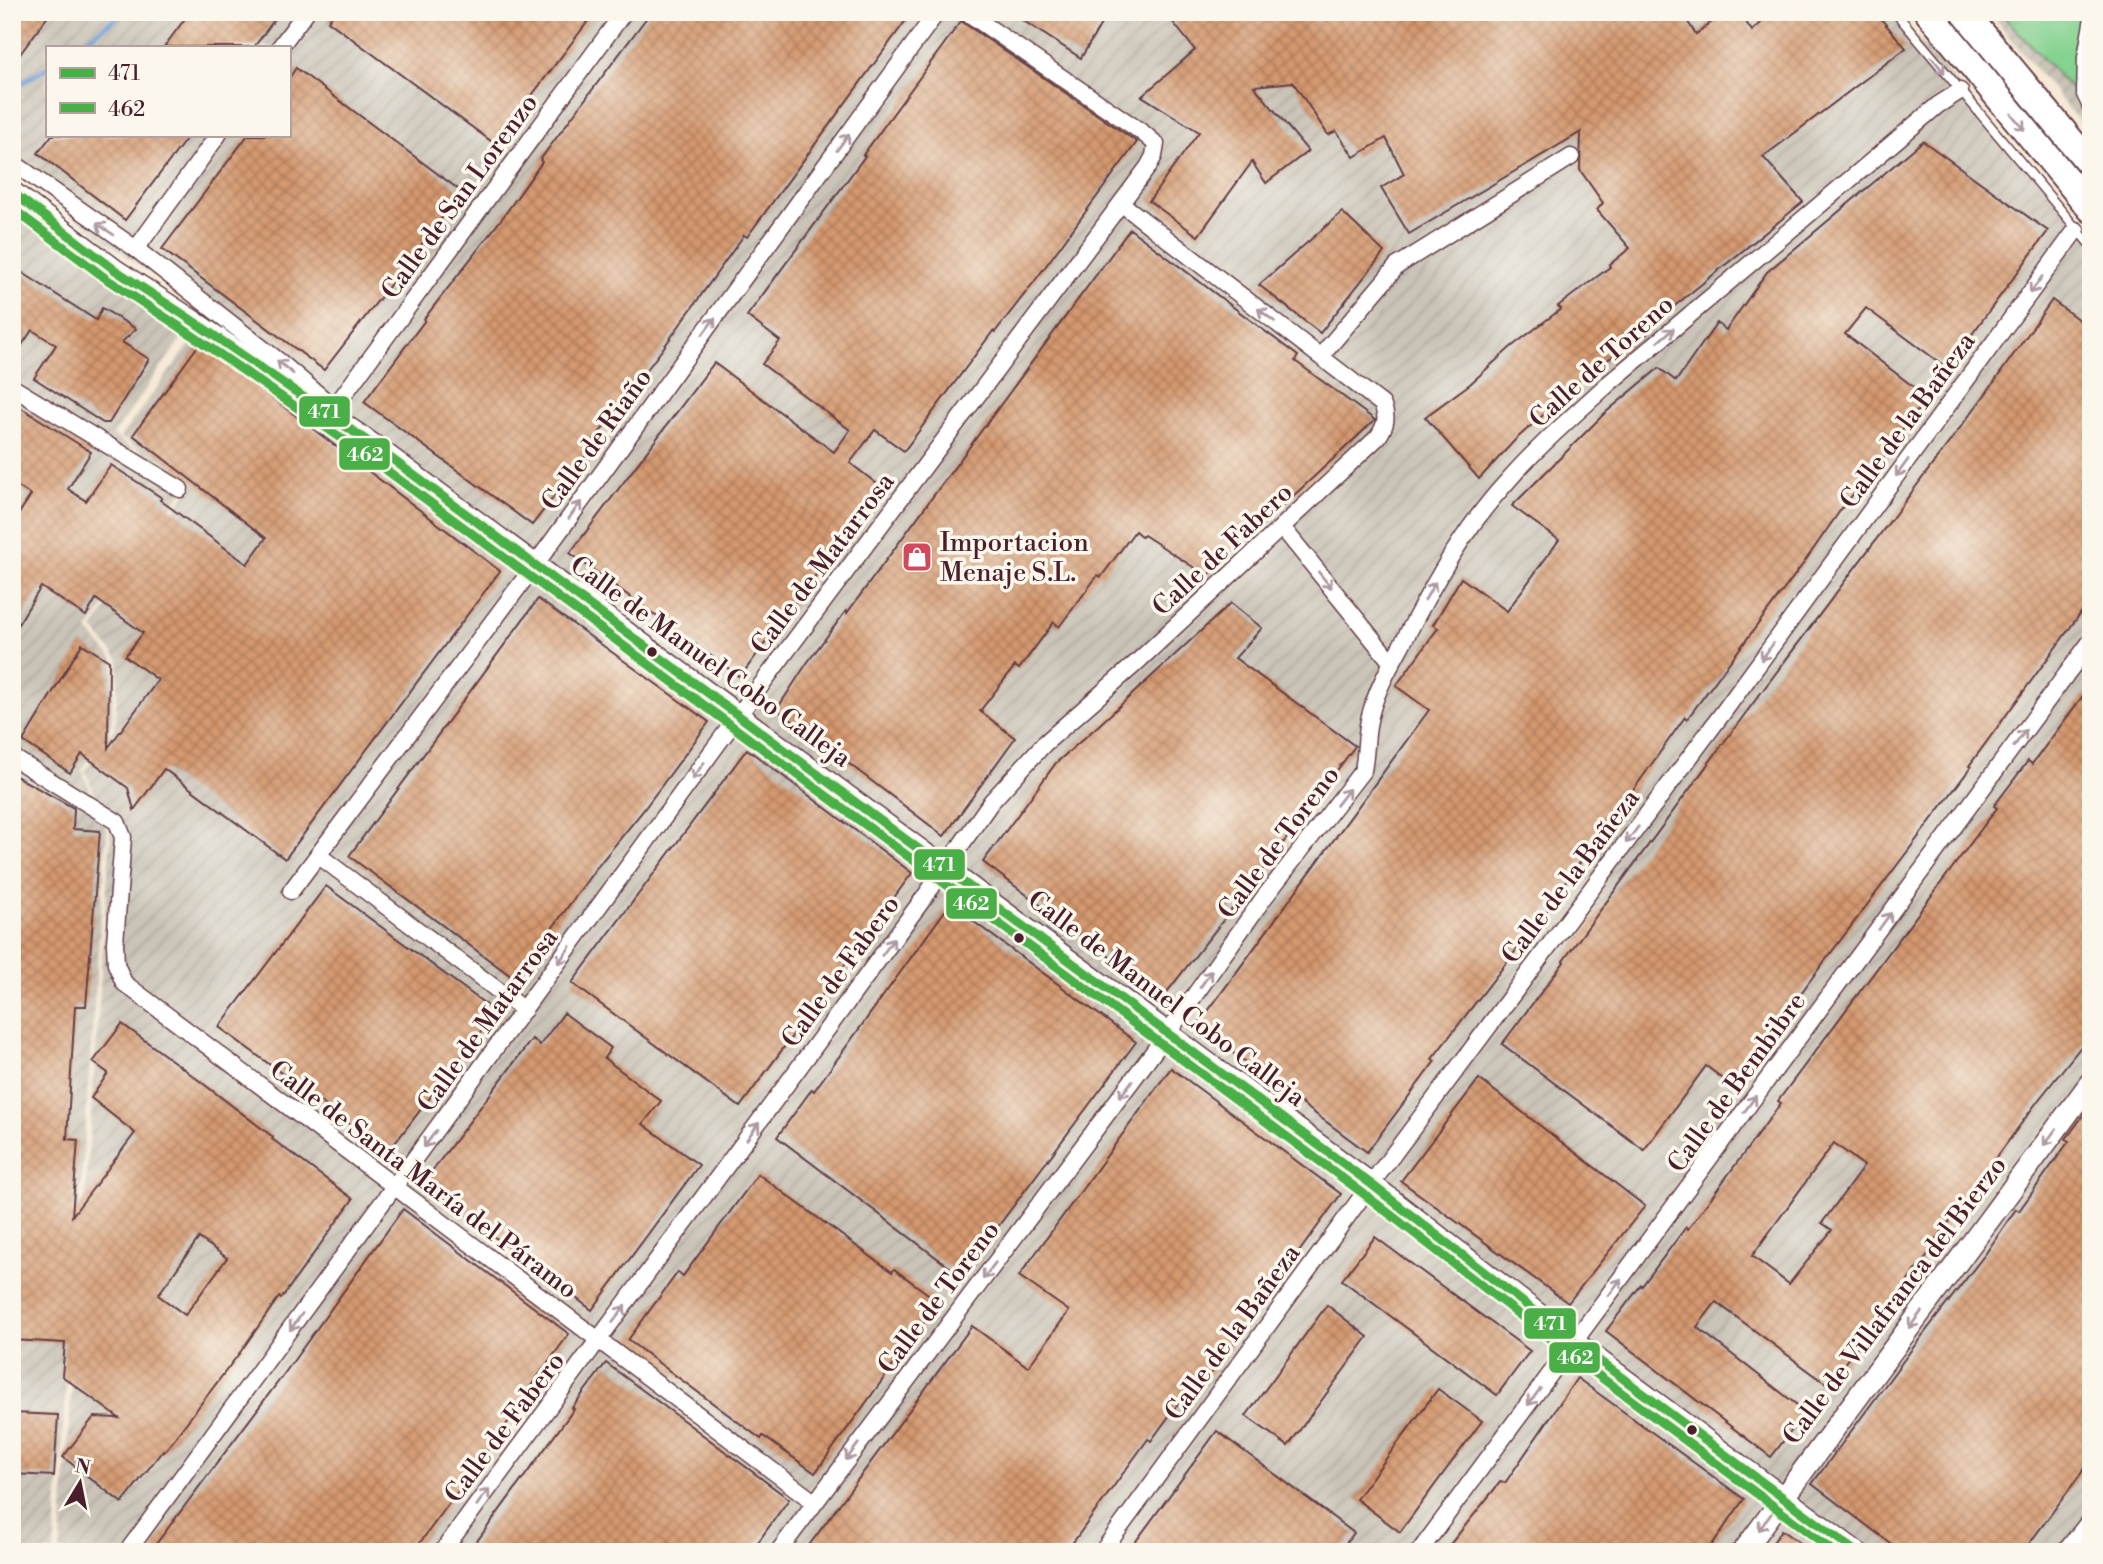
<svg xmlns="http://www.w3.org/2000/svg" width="2103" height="1564" font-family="'Libre Bodoni',serif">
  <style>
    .industrial { fill: url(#industrial-furrows); fill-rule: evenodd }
    .green { fill: #85d391; stroke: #68795e; stroke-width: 2 }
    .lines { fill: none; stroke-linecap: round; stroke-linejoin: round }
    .stream { stroke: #6c9ed7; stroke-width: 5 }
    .building { fill: url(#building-cross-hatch); fill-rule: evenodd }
    .service-casing { stroke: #643d44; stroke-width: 11 }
    .minor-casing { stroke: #643d44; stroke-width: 19 }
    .tertiary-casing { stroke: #643d44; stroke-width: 24 }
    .primary-casing { stroke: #643d44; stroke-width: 30 }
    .service { stroke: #fff; stroke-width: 8 }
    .minor { stroke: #fff; stroke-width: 16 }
    .tertiary { stroke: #fff; stroke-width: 21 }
    .primary { stroke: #fff; stroke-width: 26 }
    .bus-1-casing { stroke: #fbf7ec; stroke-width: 14 }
    .bus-2-casing { stroke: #fbf7ec; stroke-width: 14 }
    .bus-1 { stroke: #4aaf46; stroke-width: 9 }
    .bus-2 { stroke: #4aaf46; stroke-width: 9 }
    .oneway { stroke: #ae9aa0 }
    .bus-dot { fill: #4a1f2b; stroke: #fbf7ec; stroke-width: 2.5 }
    .labels { text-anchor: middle; stroke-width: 7; stroke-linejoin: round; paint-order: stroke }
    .street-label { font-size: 26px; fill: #4a1f2b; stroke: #fbf7ec }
    .poi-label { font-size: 26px; fill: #4a1f2b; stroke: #fbf7ec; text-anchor: start }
    .line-badge { stroke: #fbf7ec; stroke-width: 2.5 }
    .badge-label { font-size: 19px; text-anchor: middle; font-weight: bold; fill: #fff }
  </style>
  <defs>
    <pattern id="industrial-furrows" width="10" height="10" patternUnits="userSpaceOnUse" patternTransform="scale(1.75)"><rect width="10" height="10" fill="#c9c3b8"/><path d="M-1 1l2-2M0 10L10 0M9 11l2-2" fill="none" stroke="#aea79e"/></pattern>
    <pattern id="building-cross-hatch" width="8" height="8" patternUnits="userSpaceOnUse" patternTransform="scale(1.75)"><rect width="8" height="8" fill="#d4996f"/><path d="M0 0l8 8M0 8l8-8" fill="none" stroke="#ae7c5b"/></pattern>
  </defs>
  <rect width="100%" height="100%" fill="#fbf7ec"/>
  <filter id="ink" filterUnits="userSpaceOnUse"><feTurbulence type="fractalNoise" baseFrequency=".0143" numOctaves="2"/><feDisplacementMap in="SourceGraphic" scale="14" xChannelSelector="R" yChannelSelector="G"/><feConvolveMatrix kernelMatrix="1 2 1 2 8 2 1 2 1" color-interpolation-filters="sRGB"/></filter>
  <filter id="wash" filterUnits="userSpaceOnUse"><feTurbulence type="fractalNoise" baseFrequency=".00686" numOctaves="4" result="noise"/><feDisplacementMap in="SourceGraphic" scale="28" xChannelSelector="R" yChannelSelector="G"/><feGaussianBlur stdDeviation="1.57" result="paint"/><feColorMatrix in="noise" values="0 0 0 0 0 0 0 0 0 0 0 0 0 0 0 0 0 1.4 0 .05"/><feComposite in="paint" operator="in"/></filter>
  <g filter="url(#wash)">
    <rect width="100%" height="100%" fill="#f7e9d5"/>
    <!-- industrial -->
    <g class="industrial">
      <path d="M12 12H1894L2091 237V1552H60L111 831 85 771 115 727 119 660 93 629 191 486 120 437 210 318 12 171ZM47 47H289V135H47Z"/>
      <polygon points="1989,12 2091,12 2091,136"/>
      <polygon points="12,203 186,332 113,435 186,487 88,630 114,660 112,723 82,770 107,831 54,1552 12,1552"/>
    </g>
    <!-- green -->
    <polygon class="green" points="2000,12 2091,12 2091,111"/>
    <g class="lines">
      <!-- stream -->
      <g class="stream">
        <polyline points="77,47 124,12"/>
        <polyline points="12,88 47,68"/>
      </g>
    </g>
    <g id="blocks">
      <!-- building -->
      <g class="building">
        <polygon points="12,12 51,12 12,65"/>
        <polygon points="190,12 280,12 254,47 164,47"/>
        <polygon points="334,12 595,12 495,144 328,21"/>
        <polygon points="651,12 912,12 747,237 744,235 664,347 585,452 587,454 532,525 364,402 425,320 424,319 503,217 542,162 540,160 571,118"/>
        <polygon points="1010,12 1108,12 1081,58"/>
        <polygon points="1165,12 1681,12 1696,34 1725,12 1739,12 1752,31 1773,12 1875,12 1906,48 1763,157 1803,202 1646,329 1649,332 1606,361 1604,359 1558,399 1559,401 1516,439 1479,479 1425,417 1470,384 1511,347 1561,309 1558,306 1610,267 1609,265 1630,248 1597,210 1603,203 1580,170 1581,132 1409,234 1381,188 1404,174 1386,138 1354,157 1336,131 1328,135 1293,82 1254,86 1308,151 1266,183 1252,162 1198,236 1149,201 1199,132 1142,96 1195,50"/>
        <polygon points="961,21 1137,142 1034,282 995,332 993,331 904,451 875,430 850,463 881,487 740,677 570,553 714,363 834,452 850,430 762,364 780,341 747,316 865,156 863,155"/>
        <polygon points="296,68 462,192 324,370 162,249 248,135 289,135 289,78"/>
        <polygon points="52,135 189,135 125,220 38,153"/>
        <polygon points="1923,141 2048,231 1947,368 1866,308 1845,334 1928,398 1887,448 1890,450 1844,505 1803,564 1687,719 1685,717 1602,834 1552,899 1555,900 1432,1059 1435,1061 1367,1152 1197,1026 1429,710 1396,686 1438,628 1433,625 1461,578 1507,611 1559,540 1512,506 1605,413 1659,368 1676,381 1717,323 1726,330 1767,272"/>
        <polygon points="1342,212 1384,252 1320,333 1259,285"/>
        <polygon points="1130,229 1298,356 1295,361 1375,420 1207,576 1144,535 1142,537 1135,531 1101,577 1098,575 1059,627 1054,622 1019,669 1015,666 980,711 1015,738 944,836 777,709 807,663 846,611 847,613"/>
        <polygon points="12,266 96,320 102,308 136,329 122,342 149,359 109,423 103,423 34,378 56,345 32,330 12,360"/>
        <polygon points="2052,300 2091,329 2091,599 1969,766 1971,767 1809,982 1734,1087 1706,1066 1644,1150 1502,1044 1564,962 1563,961 1733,730 1987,392"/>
        <polygon points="200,343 500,571 285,859 164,769 134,810 128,788 82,754 70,773 23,741 82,644 109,661 108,748 158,680 125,656 143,633 96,599 86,616 41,587 12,634 12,524 31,495 12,483 12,402 91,452 68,489 86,501 111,465 162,498 160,500 247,564 266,538 133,435"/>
        <polygon points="538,599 709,722 642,812 597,867 515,979 349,856"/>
        <polygon points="1231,603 1262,628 1235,658 1355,746 1275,854 1163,997 983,862 1056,763 1099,725"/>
        <path d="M2091 685V1034L2037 1102 1936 1240 1938 1241 1895 1298 1900 1301 1872 1335 1868 1332 1828 1385 1716 1302 1697 1327 1806 1412 1771 1457 1606 1331 1641 1285 1642 1286 1686 1227 1688 1229 1781 1103 1778 1101 1997 808 1994 806 2028 761 2032 764ZM1834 1143 1864 1166 1822 1223 1832 1230 1789 1284 1752 1256Z"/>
        <polygon points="747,749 912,873 740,1107 572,983"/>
        <path d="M12 774 74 808 73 829 100 831 86 1006H75L67 1139 78 1140 72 1216 135 1133 91 1098 108 1073 93 1062 122 1024 184 1069 273 1137 272 1139 353 1199 281 1299 279 1297 241 1351 164 1452 163 1450 122 1503 63 1457 94 1417 119 1418 62 1376 65 1343 12 1340ZM199 1238 227 1258 185 1315 158 1295Z"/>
        <polygon points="326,886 496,1012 388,1152 219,1027"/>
        <polygon points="950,904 1136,1042 961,1276 777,1137 812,1089 814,1091"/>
        <polygon points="564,1013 611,1048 604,1058 661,1101 643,1124 699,1165 592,1310 423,1183 532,1039 540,1045"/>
        <polygon points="1171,1068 1341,1194 1206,1380 1199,1375 1151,1441 1148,1439 1066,1552 804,1552 972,1326 1028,1367 1069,1311 1019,1276"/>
        <polygon points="1479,1079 1645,1206 1568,1303 1401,1181"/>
        <polygon points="2091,1105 2091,1460 2023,1552 1902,1552 1812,1484 1912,1349 1986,1253 2016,1209 2019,1211 2069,1141 2066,1139"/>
        <polygon points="758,1174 892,1272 894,1269 939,1302 815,1473 763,1436 761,1439 628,1340 678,1272 683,1276"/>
        <polygon points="403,1209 569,1334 525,1394 527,1396 445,1509 413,1552 150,1552 284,1374"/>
        <polygon points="1375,1237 1530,1351 1497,1395 1342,1280"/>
        <polygon points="1327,1305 1368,1337 1288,1446 1246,1416"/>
        <polygon points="606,1363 789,1499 751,1552 469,1552 574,1409 572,1408"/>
        <polygon points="1577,1378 1744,1499 1707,1552 1444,1552 1501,1481 1505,1483"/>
        <polygon points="1438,1389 1482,1421 1400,1532 1356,1499"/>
        <polygon points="12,1413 58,1415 54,1476 12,1474"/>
        <polygon points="1217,1431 1354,1533 1339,1552 1128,1552"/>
        <polygon points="1782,1530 1813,1552 1766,1552"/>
      </g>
    </g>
  </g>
  <g filter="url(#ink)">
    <use href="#blocks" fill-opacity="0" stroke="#643d44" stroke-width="2"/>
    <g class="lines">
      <!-- service casing -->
      <g class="service-casing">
        <g id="service">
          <polyline points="1895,12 2091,246"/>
          <polyline points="2090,12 2082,57 2081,95 2091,116"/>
        </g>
      </g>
      <!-- minor casing -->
      <g class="minor-casing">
        <g id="minor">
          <polyline points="280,47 306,12"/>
          <polyline points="12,162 136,249 280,362 333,407"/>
          <polyline points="136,249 218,135"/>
          <polyline points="1321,356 1397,266 1571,157"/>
          <polyline points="12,387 180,489"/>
          <polyline points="334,408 624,12"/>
          <polyline points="1282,527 1392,663"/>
          <path d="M12 757 117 822 123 837 115 943 116 964 124 983C355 1156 584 1330 814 1502"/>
          <polyline points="318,855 524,1010"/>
          <polyline points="291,891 535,565 937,12"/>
          <polyline points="127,1552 738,716 1148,167 1154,156 1156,144 1143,133 966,12"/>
          <path d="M442 1552 926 895 991 802 1044 744 1135 664 1378 437C1386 425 1388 418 1382 404L1122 204"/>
          <path d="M778 1552 1167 1034 1263 899 1363 770C1367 751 1365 731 1371 712 1379 683 1395 658 1409 631 1436 579 1465 528 1505 484 1536 448 1573 416 1608 384L1938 105 1960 91"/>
          <polyline points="1102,1552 1371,1184 1722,714 2076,230"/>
          <polyline points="1419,1552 2091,641"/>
          <polyline points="2065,1552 2091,1519"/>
        </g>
      </g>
      <!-- tertiary casing -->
      <g class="tertiary-casing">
        <g id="tertiary">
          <polyline points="12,192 115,270 187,317 373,445 1371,1184 1574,1342 1856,1552"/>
          <polyline points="1743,1552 2091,1082"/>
        </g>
      </g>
      <!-- primary casing -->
      <g class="primary-casing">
        <g id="primary">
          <polyline points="1928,12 2091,209"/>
          <polyline points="1964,12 2091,165"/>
        </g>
      </g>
      <!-- service -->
      <use href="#service" class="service"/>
      <!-- minor -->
      <use href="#minor" class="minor"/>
      <!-- tertiary -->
      <use href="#tertiary" class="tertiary"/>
      <!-- primary -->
      <use href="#primary" class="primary"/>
      <!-- bus-1 casing -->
      <g class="bus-1-casing">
        <polyline id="bus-1" points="12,192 115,270 187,317 373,445 1371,1184 1574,1342 1856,1552"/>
      </g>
      <!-- bus-2 casing -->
      <g class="bus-2-casing">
        <polyline id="bus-2" points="12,208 108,280 180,327 366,455 1364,1194 1567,1352 1835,1552"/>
      </g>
      <!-- bus-1 -->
      <use href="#bus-1" class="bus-1"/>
      <!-- bus-2 -->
      <use href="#bus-2" class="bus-2"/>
    </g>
    <!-- one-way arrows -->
    <defs><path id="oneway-shaft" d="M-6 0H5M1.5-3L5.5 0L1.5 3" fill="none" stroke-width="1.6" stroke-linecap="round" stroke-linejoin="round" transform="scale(1.75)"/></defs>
    <g class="oneway">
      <use href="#oneway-shaft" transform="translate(1938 65) rotate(51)"/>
      <use href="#oneway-shaft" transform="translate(2018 122) rotate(50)"/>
      <use href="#oneway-shaft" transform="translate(843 142) rotate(-54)"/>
      <use href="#oneway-shaft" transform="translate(105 229) rotate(-146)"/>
      <use href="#oneway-shaft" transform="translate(2036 285) rotate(126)"/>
      <use href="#oneway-shaft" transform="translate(1266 315) rotate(-143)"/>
      <use href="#oneway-shaft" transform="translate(709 326) rotate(-54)"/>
      <use href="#oneway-shaft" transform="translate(1666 335) rotate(-40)"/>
      <use href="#oneway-shaft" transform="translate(285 367) rotate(-140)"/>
      <use href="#oneway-shaft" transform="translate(1902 468) rotate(126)"/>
      <use href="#oneway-shaft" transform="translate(575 510) rotate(-54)"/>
      <use href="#oneway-shaft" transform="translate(1325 580) rotate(51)"/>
      <use href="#oneway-shaft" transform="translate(1430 591) rotate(-60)"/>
      <use href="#oneway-shaft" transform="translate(1767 652) rotate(126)"/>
      <use href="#oneway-shaft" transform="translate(2020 738) rotate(-54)"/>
      <use href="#oneway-shaft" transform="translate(698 771) rotate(126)"/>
      <use href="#oneway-shaft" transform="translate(1343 797) rotate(-52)"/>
      <use href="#oneway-shaft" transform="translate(1632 835) rotate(127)"/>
      <use href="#oneway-shaft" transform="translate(1885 921) rotate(-54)"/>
      <use href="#oneway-shaft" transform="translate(888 947) rotate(-54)"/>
      <use href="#oneway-shaft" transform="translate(564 955) rotate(126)"/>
      <use href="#oneway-shaft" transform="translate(1206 979) rotate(-55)"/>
      <use href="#oneway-shaft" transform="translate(1126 1089) rotate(127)"/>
      <use href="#oneway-shaft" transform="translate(1750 1104) rotate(-54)"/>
      <use href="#oneway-shaft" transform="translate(753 1131) rotate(-54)"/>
      <use href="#oneway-shaft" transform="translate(2050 1137) rotate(127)"/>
      <use href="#oneway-shaft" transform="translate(430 1139) rotate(126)"/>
      <use href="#oneway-shaft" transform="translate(989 1271) rotate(127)"/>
      <use href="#oneway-shaft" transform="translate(1615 1287) rotate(-54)"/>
      <use href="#oneway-shaft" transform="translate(619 1314) rotate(-54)"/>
      <use href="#oneway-shaft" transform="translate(1915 1320) rotate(127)"/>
      <use href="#oneway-shaft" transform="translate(296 1322) rotate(126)"/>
      <use href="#oneway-shaft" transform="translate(1534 1397) rotate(127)"/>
      <use href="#oneway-shaft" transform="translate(852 1452) rotate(127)"/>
      <use href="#oneway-shaft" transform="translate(483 1497) rotate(-53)"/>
      <use href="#oneway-shaft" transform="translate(1765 1522) rotate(127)"/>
    </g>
  </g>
  <!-- icons -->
  <defs>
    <g id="shop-square" transform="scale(1.575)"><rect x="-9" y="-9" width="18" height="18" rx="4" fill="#d1495b" stroke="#fbf7ec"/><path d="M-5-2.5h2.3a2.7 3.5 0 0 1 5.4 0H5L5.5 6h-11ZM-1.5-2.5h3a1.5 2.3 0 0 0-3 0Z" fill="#fff"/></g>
  </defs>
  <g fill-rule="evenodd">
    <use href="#shop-square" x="917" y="557"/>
  </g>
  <!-- markers -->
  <g class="bus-dot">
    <circle cx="652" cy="652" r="6"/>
    <circle cx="1019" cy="938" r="6"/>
    <circle cx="1692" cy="1430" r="6"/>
  </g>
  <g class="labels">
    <!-- street labels -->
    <g class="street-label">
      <text transform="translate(459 196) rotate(-54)" y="9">Calle de San Lorenzo</text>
      <text transform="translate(1601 361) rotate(-42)" y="9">Calle de Toreno</text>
      <text transform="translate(1907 420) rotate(-54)" y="9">Calle de la Bañeza</text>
      <text transform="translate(596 439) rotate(-54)" y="9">Calle de Riaño</text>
      <text transform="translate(1222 549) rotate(-43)" y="9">Calle de Fabero</text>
      <text transform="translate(822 563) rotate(-53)" y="9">Calle de Matarrosa</text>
      <text transform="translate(711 661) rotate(36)" y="9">Calle de Manuel Cobo Calleja</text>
      <text transform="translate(1278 842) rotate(-53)" y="9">Calle de Toreno</text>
      <text transform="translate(1570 876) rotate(-53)" y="9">Calle de la Bañeza</text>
      <text transform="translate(840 971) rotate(-54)" y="9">Calle de Fabero</text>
      <text transform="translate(1167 998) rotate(37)" y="9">Calle de Manuel Cobo Calleja</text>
      <text transform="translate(487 1020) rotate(-54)" y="9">Calle de Matarrosa</text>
      <text transform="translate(1736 1082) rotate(-54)" y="9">Calle de Bembibre</text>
      <text transform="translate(424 1179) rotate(37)" y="9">Calle de Santa María del Páramo</text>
      <text transform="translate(938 1297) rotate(-53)" y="9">Calle de Toreno</text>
      <text transform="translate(1894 1300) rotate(-53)" y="9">Calle de Villafranca del Bierzo</text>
      <text transform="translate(1232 1332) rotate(-54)" y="9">Calle de la Bañeza</text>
      <text transform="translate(504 1427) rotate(-53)" y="9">Calle de Fabero</text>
    </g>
    <!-- poi labels -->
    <g class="poi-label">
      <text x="940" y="551">Importacion<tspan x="940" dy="30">Menaje S.L.</tspan></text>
    </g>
  </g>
  <g class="line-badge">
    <rect x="298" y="395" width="53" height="33" rx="7" fill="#4aaf46"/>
    <rect x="338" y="437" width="53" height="34" rx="7" fill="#4aaf46"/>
    <rect x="913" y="848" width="53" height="33" rx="7" fill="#4aaf46"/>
    <rect x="945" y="887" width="53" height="33" rx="7" fill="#4aaf46"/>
    <rect x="1523" y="1307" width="54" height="33" rx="7" fill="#4aaf46"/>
    <rect x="1548" y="1341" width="53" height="33" rx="7" fill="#4aaf46"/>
  </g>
  <g class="badge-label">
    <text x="324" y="418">471</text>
    <text x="365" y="461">462</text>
    <text x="939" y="871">471</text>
    <text x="971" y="910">462</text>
    <text x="1550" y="1330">471</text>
    <text x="1575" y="1364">462</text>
  </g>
  <!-- margin -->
  <rect width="2103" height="1564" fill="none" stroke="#fbf7ec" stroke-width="42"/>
  <!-- legend -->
  <rect x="46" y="46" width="245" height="91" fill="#fbf7ec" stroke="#b4a19f" stroke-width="2"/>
  <rect x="60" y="68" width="35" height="10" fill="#4aaf46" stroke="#b4a19f" stroke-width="2"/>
  <text x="108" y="80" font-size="21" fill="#4a1f2b">471</text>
  <rect x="60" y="103" width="35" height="10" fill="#4aaf46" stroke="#b4a19f" stroke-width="2"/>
  <text x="108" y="116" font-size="21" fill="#4a1f2b">462</text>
  <!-- north arrow -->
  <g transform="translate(80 1483) rotate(10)" stroke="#fbf7ec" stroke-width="5" paint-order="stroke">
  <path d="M0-5L12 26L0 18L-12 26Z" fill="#4a1f2b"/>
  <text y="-10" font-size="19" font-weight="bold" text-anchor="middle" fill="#4a1f2b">N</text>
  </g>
</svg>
